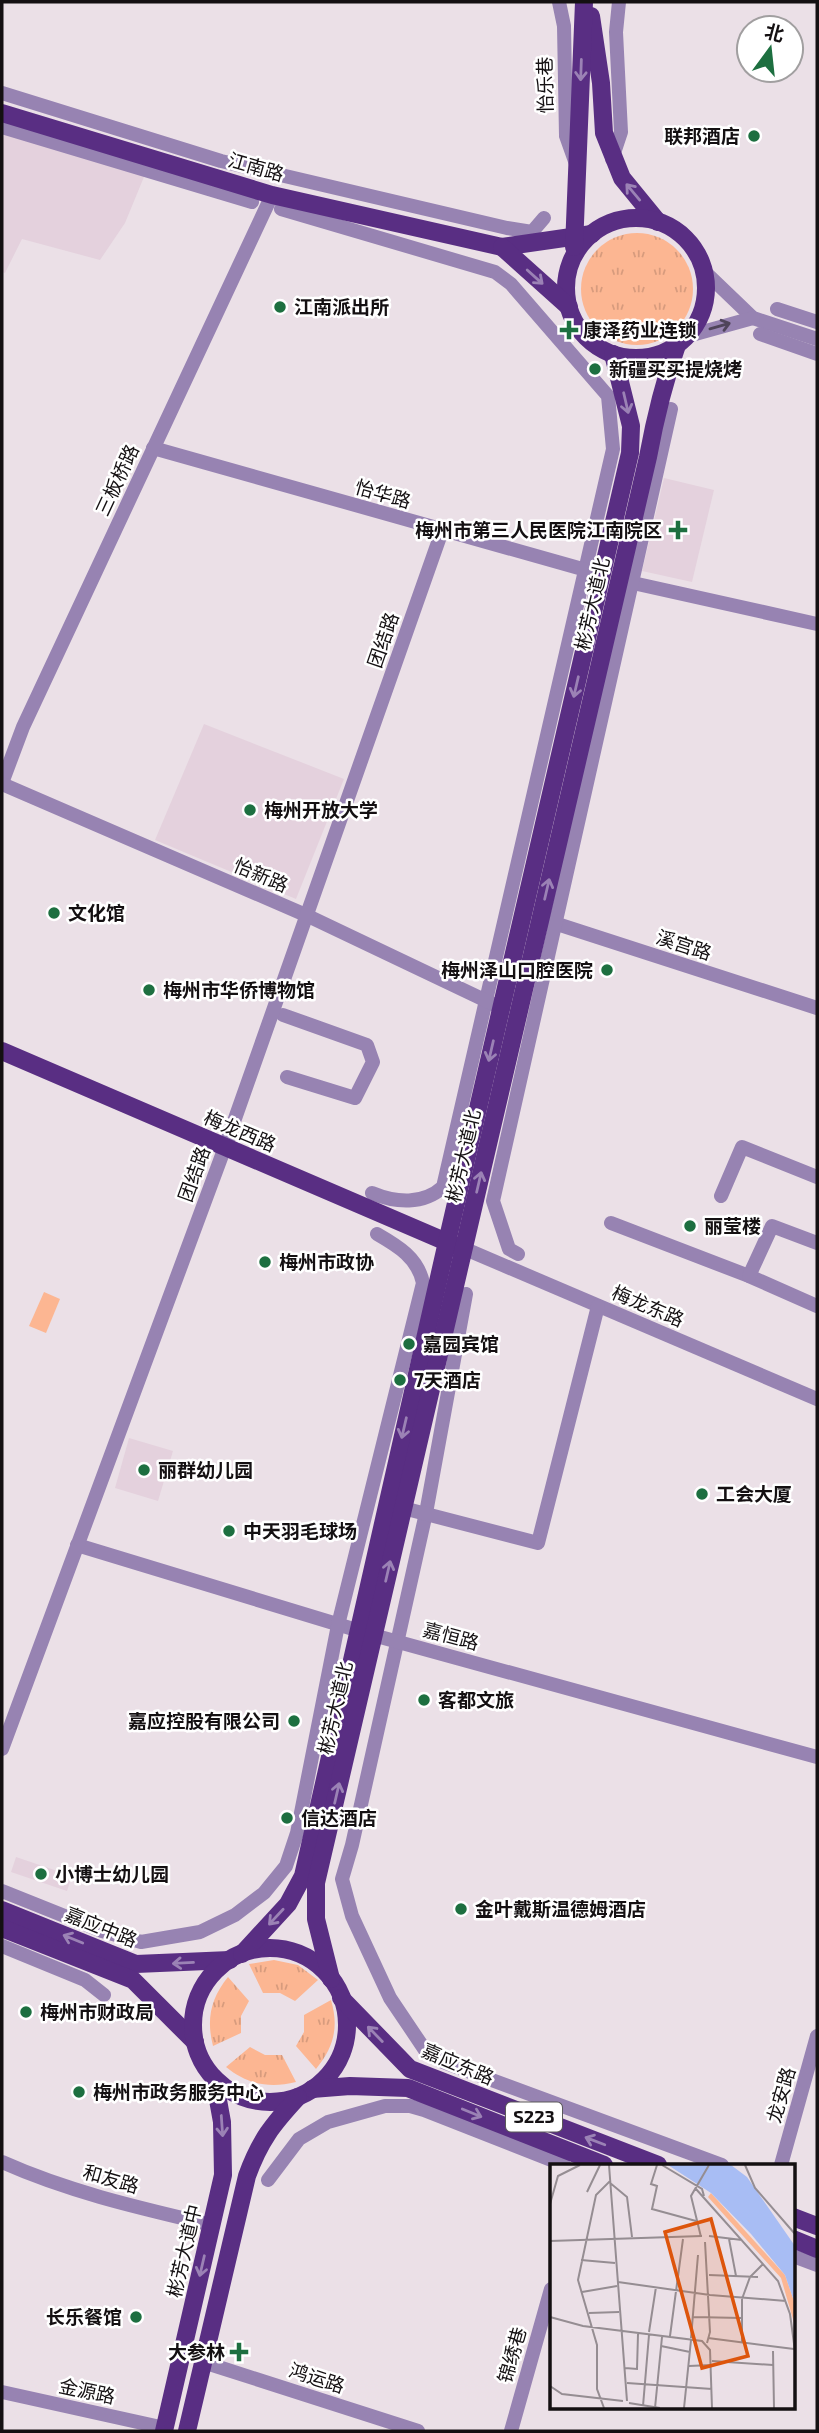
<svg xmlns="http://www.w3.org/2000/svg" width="819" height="2433" font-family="'Exo 2','Noto Sans SC',sans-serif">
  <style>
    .built { fill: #e4d1dd }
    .grass { fill: url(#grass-tufts) }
    .pitch { fill: #fcb692 }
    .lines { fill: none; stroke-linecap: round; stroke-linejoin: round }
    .minor { stroke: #9783b2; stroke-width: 14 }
    .major { stroke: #592e83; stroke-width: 18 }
    .oneway { stroke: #9b82b5 }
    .oneway2 { stroke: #4f445a }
    .poi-dot { fill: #1d6f40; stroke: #fff; stroke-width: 2.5 }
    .labels { text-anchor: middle; stroke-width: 5; stroke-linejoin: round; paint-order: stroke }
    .shield { fill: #fff; stroke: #5a5859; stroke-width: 2 }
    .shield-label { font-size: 18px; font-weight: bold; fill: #141012 }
    .street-label { font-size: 19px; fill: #141012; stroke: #fff }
    .poi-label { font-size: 19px; font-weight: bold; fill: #141012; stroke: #fff; text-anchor: start }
    .inset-road { fill: none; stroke: #958d92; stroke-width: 2 }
    .view { fill: #dd550c; fill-opacity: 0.15; stroke: #dd550c; stroke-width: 3.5 }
    .inset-edge { fill: none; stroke: #141012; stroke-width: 3.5 }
  </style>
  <defs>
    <pattern id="grass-tufts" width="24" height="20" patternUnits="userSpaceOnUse" patternTransform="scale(1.75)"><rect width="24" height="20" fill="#fcb692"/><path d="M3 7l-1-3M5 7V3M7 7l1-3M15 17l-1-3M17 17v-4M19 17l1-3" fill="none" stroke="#d79b7d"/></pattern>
  </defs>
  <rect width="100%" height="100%" fill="#ebe0e7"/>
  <!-- built -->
  <g class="built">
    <polygon points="5,132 146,172 125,223 100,260 22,239 5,273 2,272 2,142"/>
    <polygon points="664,478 714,490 692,582 642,571"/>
    <polygon points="204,724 344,779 296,899 155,840"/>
    <polygon points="129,1438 173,1451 158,1501 115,1488"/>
    <polygon points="16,1857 72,1876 67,1891 11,1872"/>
  </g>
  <!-- grass -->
  <g class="grass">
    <circle cx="637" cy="289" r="56"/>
    <polygon points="274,1960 298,1965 318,1980 295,2001 280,1993 263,1993 249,1964"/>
    <path d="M228 1977 249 2001 241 2016V2033L213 2046C206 2019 211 1998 228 1977Z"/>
    <path d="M331 2000C339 2027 334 2047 316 2069L296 2046 304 2032V2015Z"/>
    <path d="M250 2047 265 2055H282L296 2082C269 2089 247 2084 226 2067Z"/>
  </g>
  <!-- pitch -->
  <polygon class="pitch" points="44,1292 60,1299 46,1333 29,1326"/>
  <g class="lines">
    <!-- minor -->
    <g class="minor">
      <polyline points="559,2 564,26 566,136 576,164"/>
      <polyline points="2,93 221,161 507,228 532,232 544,218"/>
      <polyline points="2,127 252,202"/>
      <polyline points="612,159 621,132 616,32 619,2"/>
      <path d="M281 209 495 272 511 284 608 396 613 449 443 1187C423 1205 396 1203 372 1193"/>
      <polyline points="704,271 753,318 817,339"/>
      <polyline points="777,309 817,322"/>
      <polyline points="760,334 817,354"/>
      <polyline points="688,336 753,318"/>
      <polyline points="153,448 593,572"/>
      <polyline points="624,581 817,624"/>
      <polyline points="2,783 23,727 272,195"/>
      <polyline points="2,784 308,916 495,1005"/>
      <polyline points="548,921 817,1008"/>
      <polyline points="283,1015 367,1045 373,1062 355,1098 287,1077"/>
      <polyline points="721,1196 742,1147 817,1177"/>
      <polyline points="611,1223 749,1276 817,1306"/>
      <polyline points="463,1248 817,1399"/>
      <polyline points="518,1254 509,1249 493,1201 671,409"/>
      <polyline points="749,1276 772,1226 817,1243"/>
      <polyline points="466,1294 426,1513 352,1845 342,1879 352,1916 390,1998 425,2050 443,2062 722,2165"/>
      <polyline points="403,1508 538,1543 598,1306"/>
      <polyline points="77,1545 373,1635 817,1757"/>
      <polyline points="2,1749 225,1147 442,531"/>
      <path d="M2 1891 102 1931 141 1942 200 1932 235 1915 264 1893 286 1866 297 1833 338 1625 423 1283C418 1258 398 1246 377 1234"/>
      <polyline points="2,1946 85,1980 104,1995"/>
      <path d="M2 2162C69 2192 140 2208 212 2225"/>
      <polyline points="781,2165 817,2036"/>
      <polyline points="268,2180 299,2139 328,2122 385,2106 410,2106 424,2110 564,2165"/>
      <polyline points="793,2256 817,2265"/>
      <polyline points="203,2362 418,2431"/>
      <polyline points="2,2392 165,2428"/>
      <polyline points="511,2431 551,2289"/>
    </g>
    <!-- major -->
    <g class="major">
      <polyline points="591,16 601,83 604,133 622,178 658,222"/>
      <polyline points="2,113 272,195 502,247 592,234"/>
      <circle cx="636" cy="288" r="70"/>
      <polyline points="502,247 569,307"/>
      <polyline points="574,247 584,2"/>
      <polyline points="2,1051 456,1246"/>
      <polyline points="2,1910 136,1964 230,1960"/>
      <polyline points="2,1928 133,1980 195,2042"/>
      <circle cx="270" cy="2025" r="77"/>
      <polyline points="242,1954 288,1904 303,1876 447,1242 630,453 631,426 613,354"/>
      <path d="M331 1979 316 1919V1883L648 457C655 419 664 382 677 345"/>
      <polyline points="341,1998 410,2069 658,2165"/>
      <polyline points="312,2089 350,2086 408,2088 604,2165"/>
      <polyline points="793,2217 817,2226"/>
      <polyline points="793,2239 817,2249"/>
      <polyline points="164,2431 223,2175 222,2122 214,2078"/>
      <path d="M187 2431 247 2176C260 2140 273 2124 298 2097"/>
    </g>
  </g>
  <!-- one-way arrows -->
  <defs><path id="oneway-shaft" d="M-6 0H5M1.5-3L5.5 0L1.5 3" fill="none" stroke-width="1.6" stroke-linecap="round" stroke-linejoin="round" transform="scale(1.75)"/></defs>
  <g class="oneway">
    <use href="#oneway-shaft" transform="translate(581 70) rotate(92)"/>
    <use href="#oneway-shaft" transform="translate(633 192) rotate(-130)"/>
    <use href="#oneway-shaft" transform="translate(535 277) rotate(42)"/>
    <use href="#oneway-shaft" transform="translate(626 403) rotate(77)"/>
    <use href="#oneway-shaft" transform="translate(576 687) rotate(103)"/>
    <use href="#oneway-shaft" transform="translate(547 889) rotate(-77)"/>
    <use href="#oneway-shaft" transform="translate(491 1051) rotate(103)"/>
    <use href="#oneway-shaft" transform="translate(479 1182) rotate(-77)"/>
    <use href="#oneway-shaft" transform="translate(404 1428) rotate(103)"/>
    <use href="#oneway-shaft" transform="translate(388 1571) rotate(-77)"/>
    <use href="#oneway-shaft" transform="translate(337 1793) rotate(-77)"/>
    <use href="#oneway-shaft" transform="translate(276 1917) rotate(133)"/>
    <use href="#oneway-shaft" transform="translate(73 1939) rotate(-158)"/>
    <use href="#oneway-shaft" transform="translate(183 1963) rotate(177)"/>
    <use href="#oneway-shaft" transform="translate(375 2034) rotate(-134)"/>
    <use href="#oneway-shaft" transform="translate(472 2113) rotate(22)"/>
    <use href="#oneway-shaft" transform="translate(222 2126) rotate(86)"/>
    <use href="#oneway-shaft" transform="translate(595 2141) rotate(-159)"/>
    <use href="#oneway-shaft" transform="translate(202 2266) rotate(103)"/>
  </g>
  <use class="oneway2" href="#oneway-shaft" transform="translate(720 326) rotate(-16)"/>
  <!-- markers -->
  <g class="poi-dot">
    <circle cx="754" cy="136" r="7"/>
    <circle cx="280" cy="307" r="7"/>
    <path d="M565.5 319.5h7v7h7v7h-7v7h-7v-7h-7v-7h7z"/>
    <circle cx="595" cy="369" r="7"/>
    <path d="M674.5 519.5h7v7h7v7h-7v7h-7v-7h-7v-7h7z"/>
    <circle cx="250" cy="810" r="7"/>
    <circle cx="54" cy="913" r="7"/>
    <circle cx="607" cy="970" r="7"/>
    <circle cx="149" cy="990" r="7"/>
    <circle cx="690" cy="1226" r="7"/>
    <circle cx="265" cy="1262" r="7"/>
    <circle cx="409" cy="1344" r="7"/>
    <circle cx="400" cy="1380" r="7"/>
    <circle cx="144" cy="1470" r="7"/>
    <circle cx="702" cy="1494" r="7"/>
    <circle cx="229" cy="1531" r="7"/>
    <circle cx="424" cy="1700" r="7"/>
    <circle cx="294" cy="1721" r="7"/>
    <circle cx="287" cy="1818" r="7"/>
    <circle cx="41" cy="1874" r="7"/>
    <circle cx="461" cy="1909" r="7"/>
    <circle cx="26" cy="2012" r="7"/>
    <circle cx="79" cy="2092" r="7"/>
    <circle cx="136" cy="2317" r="7"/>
    <path d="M235.5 2341.5h7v7h7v7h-7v7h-7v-7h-7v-7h7z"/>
  </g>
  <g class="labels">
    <!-- shield labels -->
    <rect class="shield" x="506" y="2102.5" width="56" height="29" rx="5"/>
    <g class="shield-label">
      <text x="534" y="2123">S223</text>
    </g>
    <!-- street labels -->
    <g class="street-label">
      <text transform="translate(545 85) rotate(-91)" y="7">怡乐巷</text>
      <text transform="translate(256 167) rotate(16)" y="7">江南路</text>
      <text transform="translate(117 480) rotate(-65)" y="7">三板桥路</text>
      <text transform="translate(383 494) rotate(16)" y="7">怡华路</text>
      <text transform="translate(592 604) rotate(-77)" y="7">彬芳大道北</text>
      <text transform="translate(383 640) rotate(-71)" y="7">团结路</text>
      <text transform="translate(261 875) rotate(23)" y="7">怡新路</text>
      <text transform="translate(684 945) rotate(18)" y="7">溪宫路</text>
      <text transform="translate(240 1131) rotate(23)" y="7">梅龙西路</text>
      <text transform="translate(463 1156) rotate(-77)" y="7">彬芳大道北</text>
      <text transform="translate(194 1174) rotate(-70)" y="7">团结路</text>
      <text transform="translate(648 1306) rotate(23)" y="7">梅龙东路</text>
      <text transform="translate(451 1636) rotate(15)" y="7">嘉恒路</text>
      <text transform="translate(335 1708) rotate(-77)" y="7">彬芳大道北</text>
      <text transform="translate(101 1927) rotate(22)" y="7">嘉应中路</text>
      <text transform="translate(458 2064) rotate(23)" y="7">嘉应东路</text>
      <text transform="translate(781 2095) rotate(-74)" y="7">龙安路</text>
      <text transform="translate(111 2179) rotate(16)" y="7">和友路</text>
      <text transform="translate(184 2251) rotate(-77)" y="7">彬芳大道中</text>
      <text transform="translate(512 2355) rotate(-74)" y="7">锦绣巷</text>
      <text transform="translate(317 2378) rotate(18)" y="7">鸿运路</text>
      <text transform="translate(87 2391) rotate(12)" y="7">金源路</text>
    </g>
    <!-- poi labels -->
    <g class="poi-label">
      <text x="740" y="143" text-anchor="end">联邦酒店</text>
      <text x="294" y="314">江南派出所</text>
      <text x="583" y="337">康泽药业连锁</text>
      <text x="609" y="376">新疆买买提烧烤</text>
      <text x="662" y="537" text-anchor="end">梅州市第三人民医院江南院区</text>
      <text x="264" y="817">梅州开放大学</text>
      <text x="68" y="920">文化馆</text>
      <text x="593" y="977" text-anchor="end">梅州泽山口腔医院</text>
      <text x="163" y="997">梅州市华侨博物馆</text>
      <text x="704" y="1233">丽莹楼</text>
      <text x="279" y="1269">梅州市政协</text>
      <text x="423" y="1351">嘉园宾馆</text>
      <text x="414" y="1387">7天酒店</text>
      <text x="158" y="1477">丽群幼儿园</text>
      <text x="716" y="1501">工会大厦</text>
      <text x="243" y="1538">中天羽毛球场</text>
      <text x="438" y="1707">客都文旅</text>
      <text x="280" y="1728" text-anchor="end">嘉应控股有限公司</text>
      <text x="301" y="1825">信达酒店</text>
      <text x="55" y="1881">小博士幼儿园</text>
      <text x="475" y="1916">金叶戴斯温德姆酒店</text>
      <text x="40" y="2019">梅州市财政局</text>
      <text x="93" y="2099">梅州市政务服务中心</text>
      <text x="122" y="2324" text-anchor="end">长乐餐馆</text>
      <text x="225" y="2359" text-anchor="end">大参林</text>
    </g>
  </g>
  <!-- overview -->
  <g transform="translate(550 2164)">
    <rect width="245" height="245" fill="#ebe0e7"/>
    <path d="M161 29 235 111 245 140V162L231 114 158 33Z" fill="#fcb692"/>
    <path d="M118 1H181L197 13 245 82V140L235 111 201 70 161 29Z" fill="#a8bdf4"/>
    <path class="inset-road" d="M59 1 77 237M107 1 101 20 107 22 102 45 146 57M112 1 152 25 154 32M195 1 205 24 245 70M146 25 228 117 240 150 245 187M37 28 50 1M0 40 8 12 30 1M159 72 192 76M151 73 141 32 159 1M179 75 186 112M0 77 152 72M155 78 160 168 157 179M31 96 65 99M159 111 208 113M68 118 160 131M32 128 67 122M160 131 236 137M192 135V179M192 135 200 113 213 100M39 149 69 148M0 153 33 162 152 177 160 186 162 244M143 153 192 154M99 168 106 123M120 172 133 75M141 174 148 91M158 174 244 185M111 182 140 188M223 187 224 244M162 197 223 201M139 202 161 201M75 204 87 205 88 170M77 219 162 225M0 222 12 230 73 237M79 239 110 244M93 242 99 171M54 244 47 225V181L28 116 46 31 59 18 77 33 82 73M105 244 112 173M134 244 141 176"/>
    <path class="view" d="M161 55 198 192 152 204 115 68Z"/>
    <rect width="245" height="245" class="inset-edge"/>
  </g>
  <!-- border -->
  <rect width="819" height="2433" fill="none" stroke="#141012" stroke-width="7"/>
  <!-- north arrow -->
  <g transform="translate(770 49) rotate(15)"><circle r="33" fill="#ffffff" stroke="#a19fa0" stroke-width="2"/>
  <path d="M0-5L12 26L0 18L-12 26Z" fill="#1d6f40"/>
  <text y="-10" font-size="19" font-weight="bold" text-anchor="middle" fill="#141012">北</text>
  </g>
</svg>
